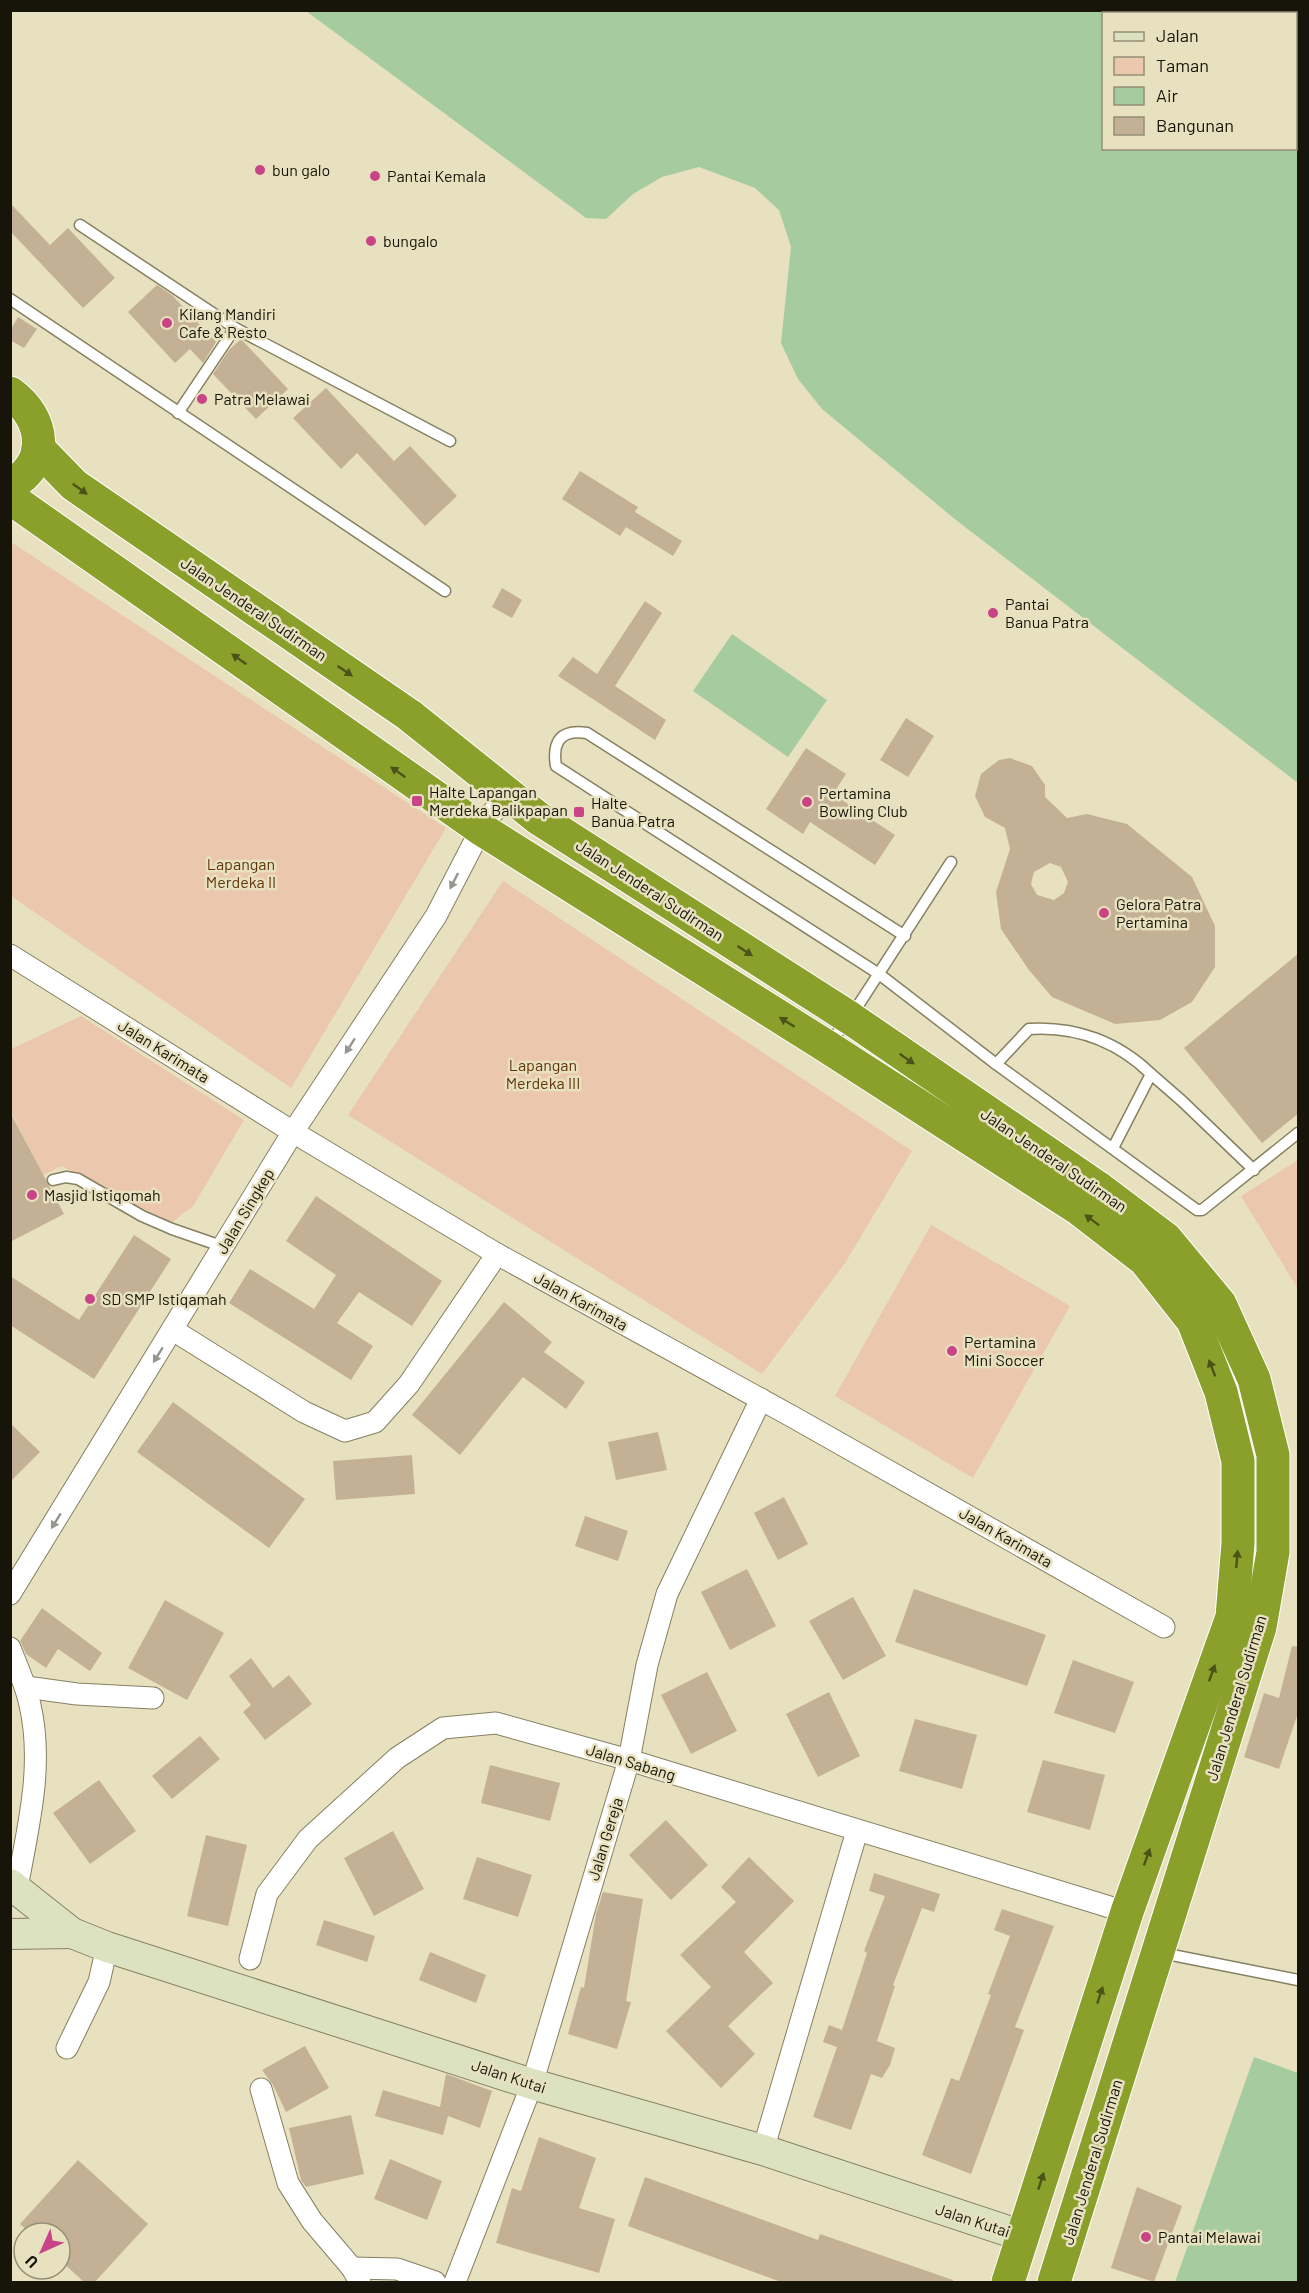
<svg xmlns="http://www.w3.org/2000/svg" width="1309" height="2293" font-family="Barlow,sans-serif">
  <style>
    .green { fill: #ebc7ae }
    .water { fill: #a5cb9f; fill-rule: evenodd }
    .building { fill: #c4b195; fill-rule: evenodd }
    .lines { fill: none; stroke-linecap: round; stroke-linejoin: round }
    .lane-casing { stroke: #868062; stroke-width: 13 }
    .street-casing { stroke: #868062; stroke-width: 23 }
    .secondary-casing { stroke: #868062; stroke-width: 32 }
    .highway-casing { stroke: #fff; stroke-width: 35 }
    .lane { stroke: #fff; stroke-width: 10 }
    .street { stroke: #fff; stroke-width: 21 }
    .secondary { stroke: #dce2bf; stroke-width: 30 }
    .highway { stroke: #8aa02a; stroke-width: 33 }
    .oneway { fill: #4b5318 }
    .oneway2 { fill: #979590 }
    .poi-dot { fill: #c94486; stroke: #e7e1c0; stroke-width: 2 }
    .labels { text-anchor: middle; stroke-width: 5; stroke-linejoin: round; paint-order: stroke }
    .poi-label { font-size: 16px; fill: #171409; stroke: #e7e1c0; text-anchor: start }
    .street-label { font-size: 16px; fill: #171409; stroke: #e7e1c0 }
    .park-label { font-size: 16px; fill: #62350d; stroke: #e7e1c0 }
  </style>
  <rect width="100%" height="100%" fill="#e7e1c0"/>
  <!-- green -->
  <g class="green">
    <polygon points="11,542 446,828 291,1088 11,896"/>
    <polygon points="503,881 912,1151 845,1263 762,1374 348,1115"/>
    <polygon points="81,1016 244,1120 193,1206 165,1228 62,1166 43,1175 11,1112 11,1049"/>
    <polygon points="1298,1160 1298,1289 1241,1196"/>
    <polygon points="931,1225 1070,1306 973,1478 835,1396"/>
  </g>
  <!-- water -->
  <g class="water">
    <path d="M306 11H1298V783L956 520 822 409 798 379 781 343 791 247 779 210 755 188 699 167 662 177 633 194 606 219 586 218ZM1104 14H1296V148H1104Z"/>
    <polygon points="732,634 827,700 788,757 693,691"/>
    <polygon points="1254,2057 1298,2073 1298,2282 1175,2282"/>
  </g>
  <!-- building -->
  <g class="building">
    <polygon points="10,203 50,245 68,228 115,278 83,308 10,231"/>
    <polygon points="157,285 172,295 216,342 203,363 190,349 175,363 128,312"/>
    <polygon points="18,317 37,329 24,348 10,340 10,331"/>
    <polygon points="241,339 288,389 256,419 213,374 229,350"/>
    <polygon points="326,388 394,461 410,446 457,496 425,526 357,453 341,469 293,418"/>
    <polygon points="580,471 638,507 635,512 682,541 673,556 626,527 620,536 562,499"/>
    <polygon points="502,588 522,600 512,618 492,607"/>
    <polygon points="645,601 662,613 615,686 666,720 655,740 558,676 573,657 597,674"/>
    <polygon points="906,718 934,736 908,777 880,760"/>
    <polygon points="806,748 846,774 833,794 895,835 875,865 810,822 803,834 766,809"/>
    <path d="M1010 758 1032 766 1045 785V797L1067 818 1087 814 1127 824 1192 877 1215 926V967L1192 1002 1160 1020 1115 1024 1052 997 1029 970 1001 929 996 892 1010 849 1005 828 985 817 975 796 981 774 999 760ZM1050 863 1061 867 1068 882 1064 893 1054 900 1037 895 1031 884 1034 872Z"/>
    <polygon points="1299,953 1299,1113 1262,1143 1184,1048"/>
    <polygon points="10,1112 64,1214 10,1242"/>
    <polygon points="316,1196 442,1281 412,1326 359,1292 337,1323 373,1346 351,1380 229,1303 250,1269 314,1309 336,1275 286,1241"/>
    <polygon points="134,1235 171,1259 94,1379 10,1325 10,1276 79,1320"/>
    <polygon points="504,1302 552,1342 544,1352 585,1382 566,1409 523,1377 460,1455 412,1415"/>
    <polygon points="173,1402 305,1499 269,1548 137,1452"/>
    <polygon points="10,1423 40,1452 10,1482"/>
    <polygon points="658,1432 667,1470 616,1480 608,1442"/>
    <polygon points="412,1455 415,1494 336,1500 333,1461"/>
    <polygon points="784,1497 808,1544 778,1560 754,1513"/>
    <polygon points="585,1516 628,1531 618,1561 575,1546"/>
    <polygon points="747,1569 776,1626 730,1650 701,1592"/>
    <polygon points="914,1589 1046,1635 1027,1686 895,1642"/>
    <polygon points="853,1597 886,1656 843,1680 809,1621"/>
    <polygon points="165,1600 224,1633 187,1700 128,1668"/>
    <polygon points="42,1608 102,1653 90,1671 58,1649 46,1668 26,1654 20,1641"/>
    <polygon points="1292,1646 1299,1647 1299,1710 1279,1769 1244,1757 1264,1693 1279,1698"/>
    <polygon points="251,1658 273,1688 289,1675 312,1704 265,1740 243,1712 251,1705 229,1676"/>
    <polygon points="1073,1660 1134,1682 1115,1733 1054,1713"/>
    <polygon points="707,1672 737,1731 691,1754 661,1695"/>
    <polygon points="829,1692 860,1756 818,1777 786,1714"/>
    <polygon points="915,1719 977,1735 962,1789 899,1771"/>
    <polygon points="200,1736 220,1759 172,1799 152,1776"/>
    <polygon points="1043,1760 1105,1775 1090,1830 1027,1812"/>
    <polygon points="490,1765 560,1783 550,1821 481,1803"/>
    <polygon points="99,1780 136,1831 90,1864 53,1813"/>
    <polygon points="666,1820 708,1865 671,1900 629,1855"/>
    <polygon points="393,1831 424,1889 374,1916 344,1858"/>
    <polygon points="206,1835 247,1845 228,1926 187,1916"/>
    <polygon points="477,1857 532,1875 518,1917 463,1899"/>
    <polygon points="749,1857 794,1901 744,1952 773,1983 728,2026 755,2054 721,2088 666,2031 711,1987 680,1955 736,1902 721,1887"/>
    <polygon points="874,1873 940,1894 934,1912 922,1908 893,1985 895,1986 877,2041 895,2048 890,2065 882,2078 871,2074 851,2130 813,2117 837,2047 823,2042 829,2025 842,2030 867,1953 864,1951 885,1896 869,1891"/>
    <polygon points="603,1892 643,1899 626,2001 631,2002 617,2049 568,2034 581,1987 584,1988 596,1914"/>
    <polygon points="1002,1909 1054,1926 1015,2027 1024,2030 971,2174 922,2155 951,2078 959,2081 991,1995 988,1994 1010,1936 994,1930"/>
    <polygon points="324,1920 375,1936 367,1962 316,1945"/>
    <polygon points="430,1952 486,1975 476,2003 419,1980"/>
    <polygon points="305,2046 329,2088 286,2112 273,2085 262,2070"/>
    <polygon points="446,2074 492,2091 480,2128 448,2116 443,2135 375,2116 383,2090 440,2107"/>
    <polygon points="351,2115 364,2174 306,2187 301,2180 289,2128"/>
    <polygon points="539,2137 596,2158 579,2208 615,2219 599,2273 496,2243 512,2188 521,2191"/>
    <polygon points="390,2159 442,2181 427,2220 374,2199"/>
    <polygon points="78,2160 148,2224 94,2283 85,2283 60,2260 60,2233 30,2233 20,2224"/>
    <polygon points="645,2177 818,2240 820,2234 953,2280 953,2283 784,2283 628,2226"/>
    <polygon points="1137,2187 1182,2206 1154,2282 1111,2268"/>
  </g>
  <g class="lines">
    <!-- lane casing -->
    <g class="lane-casing">
      <g id="lane">
        <polyline points="80,225 235,328 178,413"/>
        <polyline points="10,299 445,591"/>
        <polyline points="235,328 450,441"/>
        <path d="M905 936 587 733C561 729 552 741 556 766L879 974 996 1064 1197 1210H1202L1298 1133"/>
        <polyline points="829,1043 850,1018 951,862"/>
        <path d="M996 1064 1029 1029C1076 1026 1118 1042 1151 1074L1113 1148"/>
        <polyline points="1151,1074 1182,1101 1254,1170"/>
        <polyline points="53,1180 66,1177 78,1179 142,1216 172,1229 224,1247"/>
        <polyline points="1162,1953 1298,1980"/>
      </g>
    </g>
    <!-- street casing -->
    <g class="street-casing">
      <g id="street">
        <polyline points="10,955 293,1132 497,1254 793,1417 1164,1627"/>
        <polyline points="173,1330 304,1412 345,1431 375,1422 409,1384 497,1254"/>
        <polyline points="10,1594 293,1132 436,916 481,829 506,794"/>
        <path d="M10 1648C17 1667 26 1685 30 1705 44 1766 28 1827 17 1888"/>
        <polyline points="26,1687 77,1694 153,1698"/>
        <polyline points="250,1959 267,1894 308,1839 397,1758 443,1728 496,1723 629,1760 1113,1908"/>
        <polyline points="67,2048 99,1982 107,1947"/>
        <polyline points="261,2089 288,2183 312,2221 352,2268 360,2282"/>
        <polyline points="763,2150 857,1831"/>
        <polyline points="352,2268 397,2269 435,2282"/>
        <polyline points="455,2282 532,2084 629,1760 647,1665 667,1594 761,1399"/>
      </g>
    </g>
    <!-- secondary casing -->
    <g class="secondary-casing">
      <g id="secondary">
        <polyline points="10,1884 72,1933 107,1947 532,2084 763,2150 1023,2236"/>
        <polyline points="10,1934 72,1933"/>
      </g>
    </g>
    <!-- highway casing -->
    <g class="highway-casing">
      <g id="highway">
        <path d="M10 393C45 418 51 463 10 485"/>
        <polyline points="38,448 74,485 409,715 538,818 850,1018 1097,1187 1166,1239 1220,1304 1254,1379 1273,1455 1273,1552 1260,1627 1054,2282"/>
        <polyline points="10,498 481,829 826,1046 1079,1209 1145,1260 1193,1321 1221,1392 1238,1461 1238,1543 1232,1617 1127,1912 1008,2282"/>
      </g>
    </g>
    <!-- lane -->
    <use href="#lane" class="lane"/>
    <!-- street -->
    <use href="#street" class="street"/>
    <!-- secondary -->
    <use href="#secondary" class="secondary"/>
    <!-- highway -->
    <use href="#highway" class="highway"/>
  </g>
  <!-- one-way arrows -->
  <defs><path id="oneway-solid" d="M-6-.8H1V-3.2L6.5 0L1 3.2V.8H-6Z" transform="scale(1.5)"/></defs>
  <g class="oneway">
    <use href="#oneway-solid" transform="translate(80 489) rotate(36)"/>
    <use href="#oneway-solid" transform="translate(239 659) rotate(-145)"/>
    <use href="#oneway-solid" transform="translate(345 671) rotate(34)"/>
    <use href="#oneway-solid" transform="translate(398 772) rotate(-145)"/>
    <use href="#oneway-solid" transform="translate(745 951) rotate(33)"/>
    <use href="#oneway-solid" transform="translate(787 1022) rotate(-148)"/>
    <use href="#oneway-solid" transform="translate(907 1059) rotate(35)"/>
    <use href="#oneway-solid" transform="translate(1092 1220) rotate(-143)"/>
    <use href="#oneway-solid" transform="translate(1212 1368) rotate(-111)"/>
    <use href="#oneway-solid" transform="translate(1237 1559) rotate(-85)"/>
    <use href="#oneway-solid" transform="translate(1212 1673) rotate(-70)"/>
    <use href="#oneway-solid" transform="translate(1147 1857) rotate(-70)"/>
    <use href="#oneway-solid" transform="translate(1100 1995) rotate(-72)"/>
    <use href="#oneway-solid" transform="translate(1041 2181) rotate(-72)"/>
  </g>
  <g class="oneway2">
    <use href="#oneway-solid" transform="translate(454 881) rotate(117)"/>
    <use href="#oneway-solid" transform="translate(350 1046) rotate(123)"/>
    <use href="#oneway-solid" transform="translate(158 1355) rotate(122)"/>
    <use href="#oneway-solid" transform="translate(56 1521) rotate(122)"/>
  </g>
  <!-- markers -->
  <g class="poi-dot">
    <circle cx="260" cy="170" r="6"/>
    <circle cx="375" cy="176" r="6"/>
    <circle cx="371" cy="241" r="6"/>
    <circle cx="167" cy="323" r="6"/>
    <circle cx="202" cy="399" r="6"/>
    <circle cx="993" cy="613" r="6"/>
    <rect x="411" y="795" width="12" height="12" rx="3"/>
    <circle cx="807" cy="802" r="6"/>
    <rect x="573" y="806" width="12" height="12" rx="3"/>
    <circle cx="1104" cy="913" r="6"/>
    <circle cx="32" cy="1195" r="6"/>
    <circle cx="90" cy="1299" r="6"/>
    <circle cx="952" cy="1351" r="6"/>
    <circle cx="1146" cy="2237" r="6"/>
  </g>
  <g class="labels">
    <!-- poi labels -->
    <g class="poi-label">
      <text x="272" y="176">bun galo</text>
      <text x="387" y="182">Pantai Kemala</text>
      <text x="383" y="247">bungalo</text>
      <text x="179" y="320">Kilang Mandiri<tspan x="179" dy="18">Cafe &amp; Resto</tspan></text>
      <text x="214" y="405">Patra Melawai</text>
      <text x="1005" y="610">Pantai<tspan x="1005" dy="18">Banua Patra</tspan></text>
      <text x="429" y="798">Halte Lapangan<tspan x="429" dy="18">Merdeka Balikpapan</tspan></text>
      <text x="819" y="799">Pertamina<tspan x="819" dy="18">Bowling Club</tspan></text>
      <text x="591" y="809">Halte<tspan x="591" dy="18">Banua Patra</tspan></text>
      <text x="1116" y="910">Gelora Patra<tspan x="1116" dy="18">Pertamina</tspan></text>
      <text x="44" y="1201">Masjid Istiqomah</text>
      <text x="102" y="1305">SD SMP Istiqamah</text>
      <text x="964" y="1348">Pertamina<tspan x="964" dy="18">Mini Soccer</tspan></text>
      <text x="1158" y="2243">Pantai Melawai</text>
    </g>
    <!-- street labels -->
    <g class="street-label">
      <text transform="translate(254 609) rotate(34)" y="6">Jalan Jenderal Sudirman</text>
      <text transform="translate(650 890) rotate(33)" y="6">Jalan Jenderal Sudirman</text>
      <text transform="translate(164 1051) rotate(32)" y="6">Jalan Karimata</text>
      <text transform="translate(1054 1160) rotate(34)" y="6">Jalan Jenderal Sudirman</text>
      <text transform="translate(245 1211) rotate(-59)" y="6">Jalan Singkep</text>
      <text transform="translate(581 1301) rotate(29)" y="6">Jalan Karimata</text>
      <text transform="translate(1006 1537) rotate(30)" y="6">Jalan Karimata</text>
      <text transform="translate(1236 1698) rotate(-73)" y="6">Jalan Jenderal Sudirman</text>
      <text transform="translate(631 1762) rotate(17)" y="6">Jalan Sabang</text>
      <text transform="translate(605 1839) rotate(-73)" y="6">Jalan Gereja</text>
      <text transform="translate(509 2076) rotate(18)" y="6">Jalan Kutai</text>
      <text transform="translate(1092 2162) rotate(-73)" y="6">Jalan Jenderal Sudirman</text>
      <text transform="translate(973 2220) rotate(18)" y="6">Jalan Kutai</text>
    </g>
    <!-- park labels -->
    <g class="park-label">
      <text x="241" y="870">Lapangan<tspan x="241" dy="18">Merdeka II</tspan></text>
      <text x="543" y="1071">Lapangan<tspan x="543" dy="18">Merdeka III</tspan></text>
    </g>
  </g>
  <!-- border -->
  <rect width="1309" height="2293" fill="none" stroke="#171409" stroke-width="24"/>
  <!-- legend -->
  <rect x="1102" y="12" width="195" height="138" fill="#e7e1c0" stroke="#948f77" stroke-width="1.5"/>
  <rect x="1114" y="32" width="30" height="9" fill="#dce2bf" stroke="#948f77" stroke-width="1.5"/>
  <text x="1156" y="42" font-size="18" fill="#171409">Jalan</text>
  <rect x="1114" y="57" width="30" height="18" fill="#ebc7ae" stroke="#948f77" stroke-width="1.5"/>
  <text x="1156" y="72" font-size="18" fill="#171409">Taman</text>
  <rect x="1114" y="87" width="30" height="18" fill="#a5cb9f" stroke="#948f77" stroke-width="1.5"/>
  <text x="1156" y="102" font-size="18" fill="#171409">Air</text>
  <rect x="1114" y="117" width="30" height="18" fill="#c4b195" stroke="#948f77" stroke-width="1.5"/>
  <text x="1156" y="132" font-size="18" fill="#171409">Bangunan</text>
  <!-- north arrow -->
  <g transform="translate(42 2251) rotate(225)"><circle r="28" fill="#e7e1c0" stroke="#948f77" stroke-width="1.5"/>
  <path d="M0-4.5L10 22L0 15L-10 22Z" fill="#c94486"/>
  <text y="-9" font-size="16" font-weight="bold" text-anchor="middle" fill="#171409">U</text>
  </g>
</svg>
